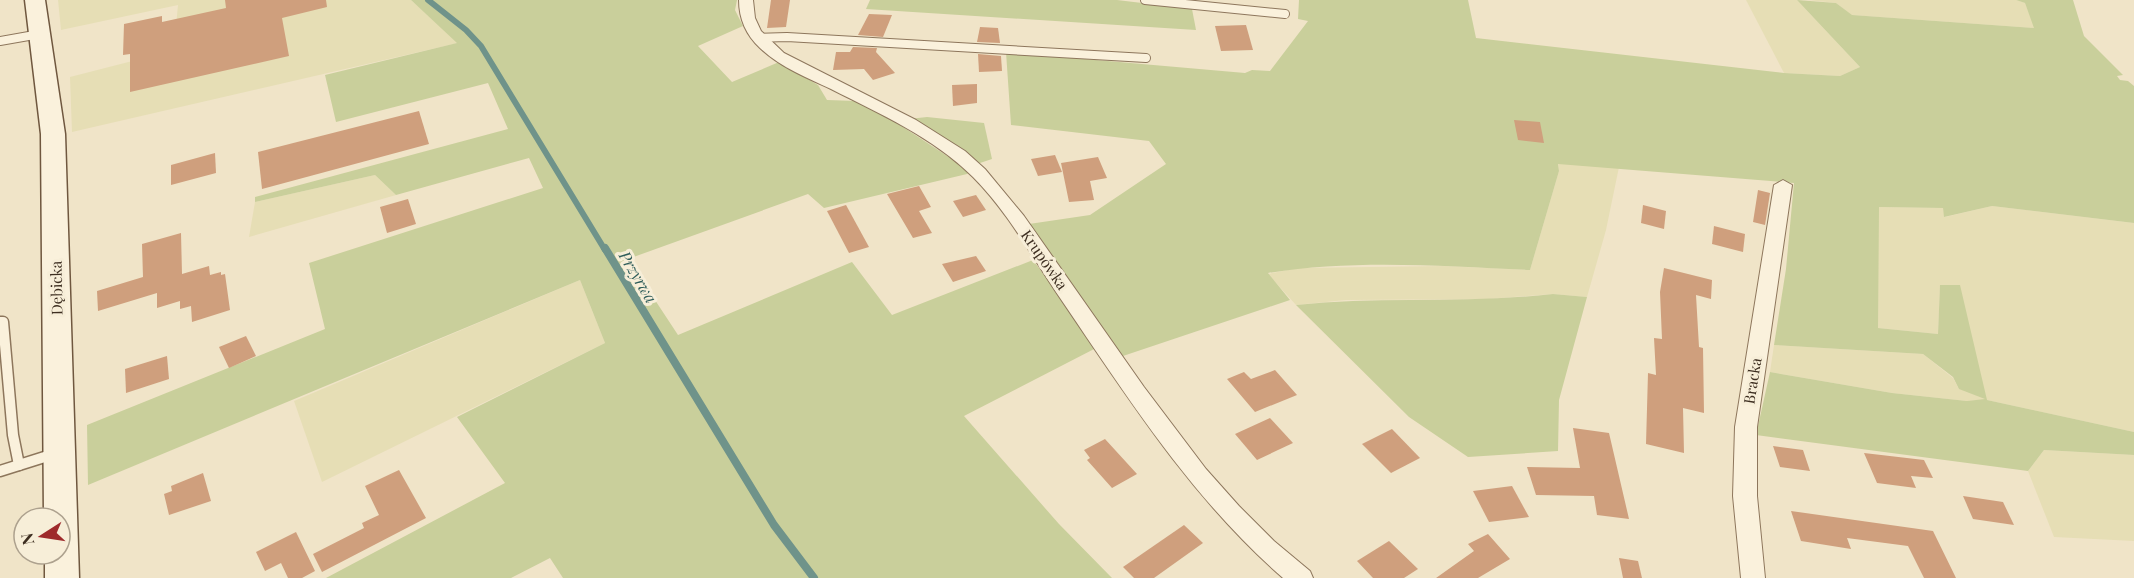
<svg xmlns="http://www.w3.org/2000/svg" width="2134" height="578" font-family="'Playfair Display',serif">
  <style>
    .farmland { fill: #e6deb5 }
    .green { fill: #c9cf9b }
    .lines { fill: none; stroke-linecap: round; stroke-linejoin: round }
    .stream-far1 { stroke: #6f938a; stroke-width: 6 }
    .stream { stroke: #6f938a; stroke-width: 8 }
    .building { fill: #cf9f7d }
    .lane-far1-casing { stroke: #8d765c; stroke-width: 10 }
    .lane-casing { stroke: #8d765c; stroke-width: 13 }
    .street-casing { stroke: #8d765c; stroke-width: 2 }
    .secondary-casing { stroke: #6f573f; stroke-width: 3 }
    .lane-far1 { stroke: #faf1dc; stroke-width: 8 }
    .lane { stroke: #faf1dc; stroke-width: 10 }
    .street { fill: #faf1dc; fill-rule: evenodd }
    .secondary { fill: #faf1dc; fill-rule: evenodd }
    .labels { text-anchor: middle; stroke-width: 6; stroke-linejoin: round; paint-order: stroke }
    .street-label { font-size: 15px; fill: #3d2e20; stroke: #f7eed8 }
    .water-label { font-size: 16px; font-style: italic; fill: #2f5d5a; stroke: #f7eed8 }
  </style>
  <rect width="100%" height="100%" fill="#f0e4c8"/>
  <!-- farmland -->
  <g class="farmland">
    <polygon points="58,0 411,0 458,43 72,132 70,77 148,57 176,26 178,5 61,30"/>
    <polygon points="1746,0 1797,0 1860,67 1840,76 1784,73"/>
    <polygon points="1808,0 2016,0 2025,3 2035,28 1851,15 1836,3"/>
    <polygon points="1558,163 1619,167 1606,230 1587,297 1553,294 1488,299 1346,300 1296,305 1268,274 1298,268 1443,266 1530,270 1559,171"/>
    <polygon points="375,175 396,195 249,237 255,202"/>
    <polygon points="1992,206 2134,223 2134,432 1987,400 1967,401 1892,393 1770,372 1774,345 1923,354 1953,378 1959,389 1940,286 1938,334 1878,328 1878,207 1943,208 1945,217"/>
    <polygon points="580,280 605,343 322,482 294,401"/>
    <polygon points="2044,450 2134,455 2134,541 2054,537 2028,471"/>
  </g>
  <!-- green -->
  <g class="green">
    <polygon points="411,0 737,0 735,10 743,26 698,46 732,82 779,62 818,85 827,100 856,101 897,123 970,171 967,174 824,208 808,194 628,259 678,335 852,262 892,315 1033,260 1098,347 964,416 1059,524 1112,578 563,578 550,558 511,578 326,578 505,483 457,417 605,343 580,280 88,485 87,425 325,329 309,263 543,188 529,158 396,195 375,175 255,202 255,197 508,129 488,83 336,122 325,75 457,43"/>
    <polygon points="870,0 1117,0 1192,9 1196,30 866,9"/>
    <path d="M1299 0H1468L1476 38 1784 73 1840 76 1860 67 1797 0 1836 3 1852 15 2034 28 2025 3 2016 0H2073L2084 36 2123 75 2117 76 2120 80 2128 81 2134 86V223L1992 206 1944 217 1943 208 1879 207 1878 328 1938 334 1940 285H1960L1987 400 2134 432V455L2044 450 2028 471 1756 435 1770 372 1892 393 1967 401 1985 399 1959 389 1953 377 1923 354 1774 345 1786 269 1794 183 1558 164 1559 171 1530 270C1446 266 1351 259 1268 273L1290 300 1123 356 1029 224 1090 215 1166 164 1149 141 1011 125 1006 52 1245 73 1252 70 1270 71 1308 21 1298 19Z"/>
    <polygon points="927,117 984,123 992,159 977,164 909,119"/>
    <path d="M1553 294 1587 297 1559 400 1558 451 1468 457 1409 417 1296 305C1381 296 1467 304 1553 294Z"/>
  </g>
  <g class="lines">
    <!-- stream-far1 -->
    <polyline class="stream-far1" points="428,0 466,30 481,46 605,250"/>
    <!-- stream -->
    <polyline class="stream" points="605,248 774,525 814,578"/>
  </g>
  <!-- building -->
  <g class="building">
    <polygon points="225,0 326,0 327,7 282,18 289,56 130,92 130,54 123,55 124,24 162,16 162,22 226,8"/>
    <polygon points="771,0 790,0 786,27 767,28"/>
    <polygon points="869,14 892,15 883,37 858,35"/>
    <polygon points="1246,25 1253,50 1221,51 1215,26"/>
    <polygon points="980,27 998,28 1000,43 977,42"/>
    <polygon points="853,47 877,48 876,52 895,73 873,80 864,69 833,70 836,52 850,52"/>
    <polygon points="978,54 1001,56 1002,71 979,72"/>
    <polygon points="977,84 977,103 953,106 952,85"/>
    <polygon points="419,111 429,144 262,189 258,152"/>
    <polygon points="1514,120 1540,122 1544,143 1518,140"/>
    <polygon points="215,153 216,173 171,185 171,165"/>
    <polygon points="1055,155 1062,172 1038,176 1031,159"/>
    <polygon points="1098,157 1107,178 1090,181 1094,200 1069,202 1061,163"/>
    <polygon points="919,186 931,207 919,211 932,233 913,238 887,194"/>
    <polygon points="1758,190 1770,193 1765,225 1753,222"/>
    <polygon points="976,195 986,210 963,217 953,201"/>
    <polygon points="408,199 416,224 387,233 380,207"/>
    <polygon points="846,205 869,247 849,253 827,211"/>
    <polygon points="1643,205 1666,211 1664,229 1641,223"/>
    <polygon points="1714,226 1745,234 1743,252 1712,244"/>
    <polygon points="181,233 182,274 209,266 210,275 221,272 221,275 225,274 230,310 192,322 191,306 180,309 180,301 157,308 157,293 98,311 97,291 143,277 142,244"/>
    <polygon points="976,256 986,271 953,282 942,264"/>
    <polygon points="1664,268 1712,280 1711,299 1696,295 1699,347 1703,348 1704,413 1683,408 1684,453 1646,444 1648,373 1656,375 1654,338 1662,339 1660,292"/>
    <polygon points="246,336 256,356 229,368 219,347"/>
    <polygon points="167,356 169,379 126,393 125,369"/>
    <polygon points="1275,370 1297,395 1255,412 1227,379 1244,372 1251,379"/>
    <polygon points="1270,418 1293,443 1257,460 1235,434"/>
    <polygon points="1573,428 1609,433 1629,519 1597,515 1594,496 1536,495 1527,467 1580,468"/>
    <polygon points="1392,429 1420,458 1391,473 1362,444"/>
    <polygon points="1105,439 1137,474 1112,488 1087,460 1090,458 1084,450"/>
    <polygon points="1773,446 1803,450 1810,471 1780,467"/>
    <polygon points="1864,453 1924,460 1933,478 1911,476 1916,488 1877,483"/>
    <polygon points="399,470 426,518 322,572 313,554 364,528 362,523 379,515 365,486"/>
    <polygon points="203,473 211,501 169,515 164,494 172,491 171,486"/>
    <polygon points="1512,486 1529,517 1489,522 1473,491"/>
    <polygon points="1963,496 2003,502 2014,525 1973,519"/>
    <polygon points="1791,511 1933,531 1956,578 1924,578 1908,546 1847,538 1851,549 1801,541"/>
    <polygon points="1184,525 1203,543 1154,578 1134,578 1123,567"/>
    <polygon points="296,532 315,571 302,578 288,578 281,563 265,571 256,552"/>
    <polygon points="1488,534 1510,559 1478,578 1436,578 1474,551 1468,544"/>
    <polygon points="1389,541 1418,569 1404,578 1373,578 1357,561"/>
    <polygon points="1619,558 1638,561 1642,578 1623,578"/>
  </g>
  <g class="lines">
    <!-- lane-far1 casing -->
    <g class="lane-far1-casing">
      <g id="lane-far1">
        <polyline points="1145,0 1285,14"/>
        <polyline points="758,38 787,37 1146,58"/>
        <polyline points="0,41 40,34"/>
      </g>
    </g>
    <!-- lane casing -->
    <g class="lane-casing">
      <g id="lane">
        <polyline points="0,322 3,322 13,435 19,465"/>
        <polyline points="0,471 54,454"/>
      </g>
    </g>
    <!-- street casing -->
    <g class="street-casing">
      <g id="street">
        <path d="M739 0H753L755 18 761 31 784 53 916 120 965 151 985 169 1024 216 1144 387 1206 469 1239 506 1274 541 1310 571 1313 578H1283C1191 498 1126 395 1058 295 1031 255 1007 211 973 177 933 137 880 114 831 89 807 78 780 67 760 48 746 35 739 19 739 0Z"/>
        <polygon points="1783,180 1792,185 1757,427 1757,496 1765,578 1741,578 1733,496 1735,427 1774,185"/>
      </g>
    </g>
    <!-- secondary casing -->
    <g class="secondary-casing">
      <polygon id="secondary" points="25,0 45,0 65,134 79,578 45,578 45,554 60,554 60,518 44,518 41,134"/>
    </g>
    <!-- lane-far1 -->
    <use href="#lane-far1" class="lane-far1"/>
    <!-- lane -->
    <use href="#lane" class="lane"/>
    <!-- street -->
    <use href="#street" class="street"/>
    <!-- secondary -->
    <use href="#secondary" class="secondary"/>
  </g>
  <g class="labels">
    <!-- street labels -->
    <g class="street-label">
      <text transform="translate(1044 260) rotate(55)" y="5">Krupówka</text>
      <text transform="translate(57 288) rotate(-91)" y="5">Dębicka</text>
      <text transform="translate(1753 381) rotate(-81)" y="5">Bracka</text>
    </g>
    <!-- water labels -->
    <g class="water-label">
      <text transform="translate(638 277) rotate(59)" y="6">Przyrwa</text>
    </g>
  </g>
  <!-- north arrow -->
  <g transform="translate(42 536) rotate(258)"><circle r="28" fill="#f7eed8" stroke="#ada18e" stroke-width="1.5"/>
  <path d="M0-4.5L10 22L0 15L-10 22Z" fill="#9e2a2b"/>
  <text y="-9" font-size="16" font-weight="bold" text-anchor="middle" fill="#3d2e20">N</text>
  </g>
</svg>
